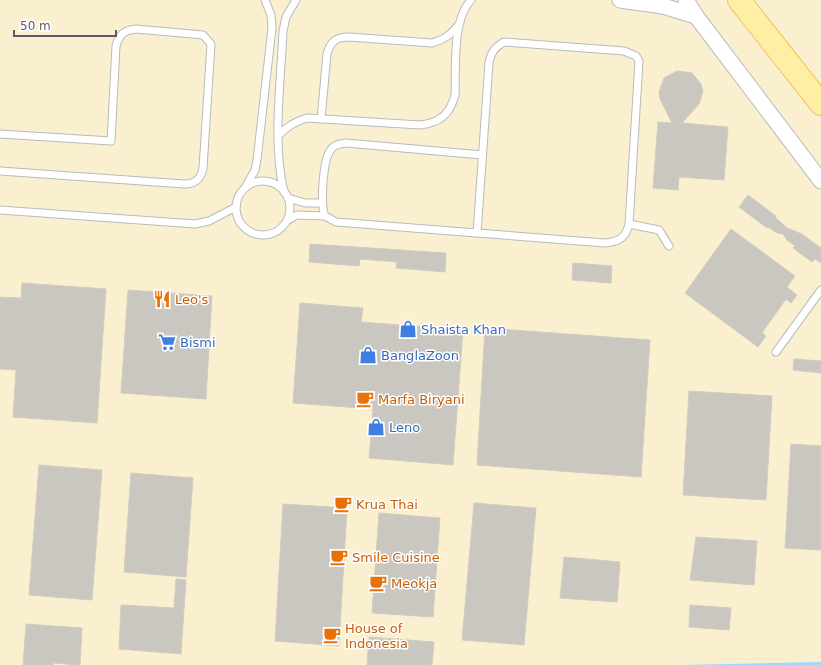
<svg xmlns="http://www.w3.org/2000/svg" width="821" height="665" font-family="'DejaVu Sans',sans-serif">
  <style>
    .sand { fill: #faf0d0 }
    .water { fill: #a0d7ff }
    .building { fill: #cac7c1; stroke: #d2ccc0 }
    .lines { fill: none; stroke-linecap: round; stroke-linejoin: round }
    .service-casing { stroke: #b7babf; stroke-width: 9 }
    .minor-casing { stroke: #b7babf; stroke-width: 17 }
    .primary-casing { stroke: #f1c457; stroke-width: 24 }
    .service { stroke: #fff; stroke-width: 7 }
    .minor { stroke: #fff; stroke-width: 15 }
    .primary { stroke: #ffefa5; stroke-width: 22 }
    .labels { text-anchor: middle; stroke-width: 3; stroke-linejoin: round; paint-order: stroke }
    .food-label { font-size: 13px; fill: #c56008; stroke: #fff; text-anchor: start }
    .shop-label { font-size: 13px; fill: #366cbe; stroke: #fff; text-anchor: start }
  </style>
  <rect width="100%" height="100%" fill="#edebe2"/>
  <!-- sand -->
  <polygon class="sand" points="0,0 821,0 821,662 681,665 0,665"/>
  <!-- water -->
  <polygon class="water" points="821,662 821,665 681,665 682,665"/>
  <!-- building -->
  <g class="building">
    <polygon points="677,71 692,73 701,84 703,91 699,104 682,123 728,127 724,180 679,177 678,190 653,188 658,122 672,123 660,99 659,92 664,78"/>
    <polygon points="748,195 776,216 775,217 787,228 802,234 821,248 821,263 815,259 812,262 793,248 795,246 787,240 783,234 777,233 768,227 767,228 739,207"/>
    <polygon points="731,229 795,276 787,287 797,295 791,303 786,299 762,333 766,336 758,347 685,293"/>
    <polygon points="310,244 446,253 445,272 396,268 397,262 360,259 359,266 309,262"/>
    <polygon points="573,263 612,266 611,283 572,280"/>
    <polygon points="22,283 106,289 97,423 13,417 16,370 0,369 0,297 21,298"/>
    <polygon points="128,290 212,296 206,399 121,393"/>
    <polygon points="300,303 363,308 361,322 463,330 453,465 369,458 373,409 293,403"/>
    <polygon points="485,328 650,340 641,477 477,465"/>
    <polygon points="794,359 821,361 821,373 793,370"/>
    <polygon points="689,391 772,396 766,500 683,495"/>
    <polygon points="791,444 821,446 821,550 785,548"/>
    <polygon points="39,465 102,470 92,600 29,595"/>
    <polygon points="131,473 193,478 186,577 124,572"/>
    <polygon points="474,503 536,508 524,645 462,640"/>
    <polygon points="283,504 347,508 339,646 275,641"/>
    <polygon points="379,513 440,518 433,617 372,613"/>
    <polygon points="696,537 757,541 754,585 690,580"/>
    <polygon points="564,557 620,562 617,602 560,598"/>
    <polygon points="176,579 186,580 181,654 119,649 121,605 174,608"/>
    <polygon points="690,605 731,608 729,630 689,627"/>
    <polygon points="26,624 82,628 80,665 53,663 53,665 23,665"/>
    <polygon points="369,637 434,642 432,665 367,665"/>
  </g>
  <g class="lines">
    <!-- service casing -->
    <g class="service-casing">
      <g id="service">
        <path d="M504 42 624 51 636 56 639 61 629 224C626 238 618 242 605 243L477 233 489 63C491 52 495 47 504 42Z"/>
        <path d="M321 119 327 54C330 42 336 37 349 37L432 43C445 39 451 35 459 24"/>
        <path d="M0 134 111 141 116 46C119 35 124 30 136 29L203 35 211 44 203 168C201 179 195 184 184 184L0 171"/>
        <path d="M278 136C287 126 295 122 307 118L420 125C440 123 450 114 455 95 456 68 452 20 471 0"/>
        <circle cx="263" cy="208" r="27"/>
        <polyline points="245,188 255,170 257,160 272,28 271,15 265,0"/>
        <path d="M284 192C272 144 281 81 283 31L286 17 296 0"/>
        <polyline points="288,198 305,203 322,203"/>
        <polyline points="0,210 195,224 209,221 236,207"/>
        <polyline points="288,220 297,215 325,216"/>
        <polyline points="629,224 659,230 669,246"/>
        <path d="M477 233 336 222 325 216C320 205 323 161 330 151 333 145 339 144 346 143L482 155"/>
        <polyline points="776,352 821,290"/>
      </g>
    </g>
    <!-- minor casing -->
    <g class="minor-casing">
      <g id="minor">
        <polyline points="620,0 663,6 696,16"/>
        <polyline points="686,0 696,16 821,181"/>
      </g>
    </g>
    <!-- primary casing -->
    <g class="primary-casing">
      <polyline id="primary" points="739,0 821,104"/>
    </g>
    <!-- service -->
    <use href="#service" class="service"/>
    <!-- minor -->
    <use href="#minor" class="minor"/>
    <!-- primary -->
    <use href="#primary" class="primary"/>
  </g>
  <!-- icons -->
  <defs>
    <g id="restaurant-bare" transform="scale(1.38)"><path d="M-5-6h1v4h1v-4h1v4h1v-4h1v5L-1.5 .5V6h-2V.5L-5-1ZM5-6V6H3V1.5H1.5Q1.5-4 5-6Z" fill="#e8710a" stroke="#fff" stroke-width="2.5" paint-order="stroke"/></g>
    <g id="shop-bare" transform="scale(1.38)"><path d="M-5-2.5h2.3a2.7 3.5 0 0 1 5.4 0H5L5.5 6h-11ZM-1.5-2.5h3a1.5 2.3 0 0 0-3 0Z" fill="#3f7fe0" stroke="#fff" stroke-width="2.5" paint-order="stroke"/></g>
    <g id="supermarket-bare" transform="scale(1.38)"><path d="M-6-5.5h2.5l.6 2H6L4.5 2H-2.5L-4.4-4H-6ZM-1.5 3.2a1.3 1.3 0 1 0 .1 0ZM3 3.2a1.3 1.3 0 1 0 .1 0Z" fill="#3f7fe0" stroke="#fff" stroke-width="2.5" paint-order="stroke"/></g>
    <g id="cafe-bare" transform="scale(1.38)"><path d="M-5.5-4.5H6V0H3Q3 3.5 0 3.5H-2.5Q-5.5 3.5-5.5 0ZM3-3.2v2h1.7v-2ZM-6 4.5H4V6H-6Z" fill="#e8710a" stroke="#fff" stroke-width="2.5" paint-order="stroke"/></g>
  </defs>
  <g fill-rule="evenodd">
    <use href="#restaurant-bare" x="162" y="299"/>
    <use href="#shop-bare" x="408" y="329"/>
    <use href="#supermarket-bare" x="167" y="342"/>
    <use href="#shop-bare" x="368" y="355"/>
    <use href="#cafe-bare" x="365" y="399"/>
    <use href="#shop-bare" x="376" y="427"/>
    <use href="#cafe-bare" x="343" y="504"/>
    <use href="#cafe-bare" x="339" y="557"/>
    <use href="#cafe-bare" x="378" y="583"/>
    <use href="#cafe-bare" x="332" y="635"/>
  </g>
  <g class="labels">
    <!-- food labels -->
    <g class="food-label">
      <text x="175" y="304">Leo's</text>
      <text x="378" y="404">Marfa Biryani</text>
      <text x="356" y="509">Krua Thai</text>
      <text x="352" y="562">Smile Cuisine</text>
      <text x="391" y="588">Meokja</text>
      <text x="345" y="633">House of<tspan x="345" dy="15">Indonesia</tspan></text>
    </g>
    <!-- shop labels -->
    <g class="shop-label">
      <text x="421" y="334">Shaista Khan</text>
      <text x="180" y="347">Bismi</text>
      <text x="381" y="360">BanglaZoon</text>
      <text x="389" y="432">Leno</text>
    </g>
  </g>
  <!-- scale -->
  <path d="M14 30v6h102v-6" fill="none" stroke="#5a5e63" stroke-width="2"/>
  <text x="20" y="30" font-size="12" fill="#5a5e63" stroke="#ffffff" stroke-width="3" paint-order="stroke">50 m</text>
</svg>
